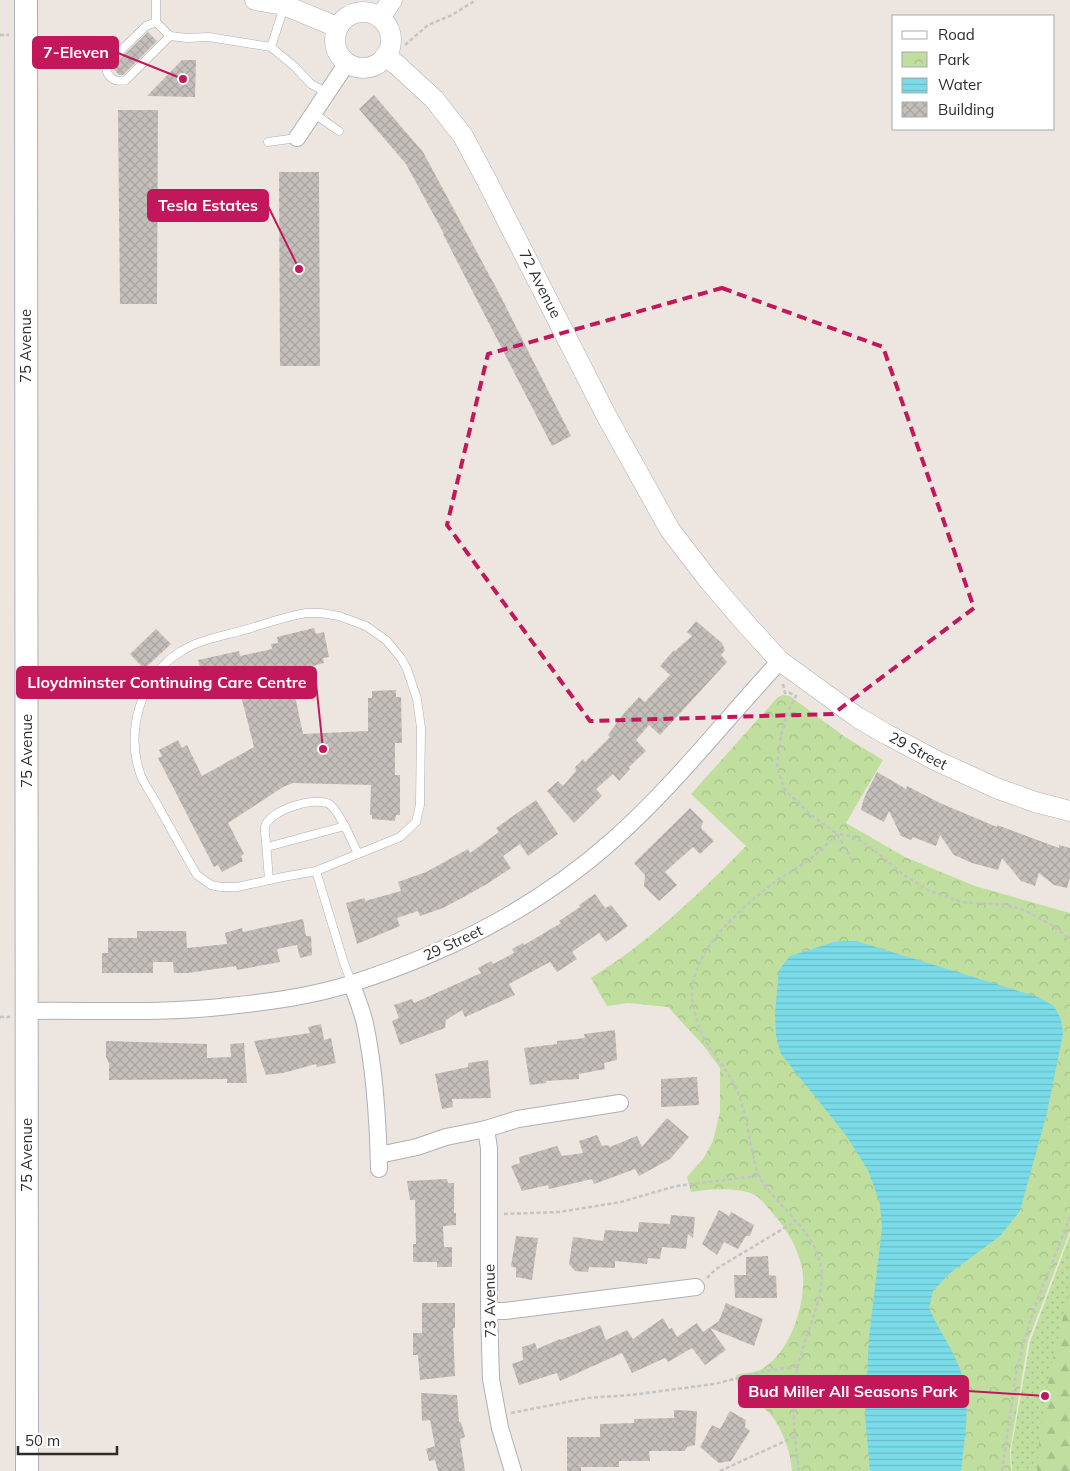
<svg xmlns="http://www.w3.org/2000/svg" width="1070" height="1471" font-family="Mulish,sans-serif">
  <style>
    .grass { fill: url(#grass-dots) }
    .forest { fill: url(#forest-firs) }
    .park { fill: url(#park-crowns) }
    .water { fill: url(#water-rules) }
    .building { fill: url(#building-cross-hatch) }
    .lines { fill: none; stroke-linecap: round; stroke-linejoin: round }
    .service-casing { stroke: #acb0b7; stroke-width: 9 }
    .minor-casing { stroke: #acb0b7; stroke-width: 18 }
    .tertiary-casing { stroke: #acb0b7; stroke-width: 21 }
    .secondary-casing { stroke: #acb0b7; stroke-width: 24 }
    .path { stroke: #c4c4c4; stroke-width: 2.5; stroke-dasharray: 4 2.5; stroke-linecap: butt }
    .service { stroke: #fff; stroke-width: 8 }
    .minor { stroke: #fff; stroke-width: 16 }
    .tertiary { stroke: #fff; stroke-width: 20 }
    .secondary { stroke: #fff; stroke-width: 22 }
    .marked { fill: none; stroke: #c2185b; stroke-width: 4; stroke-dasharray: 10 6; stroke-linejoin: round }
    .labels { text-anchor: middle; stroke-width: 5; stroke-linejoin: round; paint-order: stroke }
    .street-label { font-size: 15px; fill: #2c2c2c; stroke: #fff }
    .leader { fill: none; stroke: #c2185b; stroke-width: 2 }
    .callout-dot { fill: #c2185b; stroke: #fff; stroke-width: 2 }
    .callout { fill: #c2185b; stroke: #c2185b; stroke-width: 2 }
    .callout-label { font-size: 16px; text-anchor: middle; font-weight: bold; fill: #fff }
  </style>
  <defs>
    <pattern id="grass-dots" width="8" height="8" patternUnits="userSpaceOnUse" patternTransform="scale(1.25)"><rect width="8" height="8" fill="#c0df9f"/><path d="M2 2h.1M6 6h.1" fill="none" stroke="#a5c089" stroke-width="1.8" stroke-linecap="round"/></pattern>
    <pattern id="forest-firs" width="22" height="20" patternUnits="userSpaceOnUse" patternTransform="scale(1.25)"><rect width="22" height="20" fill="#c0df9f"/><path d="M5 1l3.5 6h-7zM16 11l3.5 6h-7z" fill="#a5c089"/></pattern>
    <pattern id="park-crowns" width="20" height="18" patternUnits="userSpaceOnUse" patternTransform="scale(1.25)"><rect width="20" height="18" fill="#c0df9f"/><path d="M2 6a3 3 0 1 1 6 0M12 15a3 3 0 1 1 6 0" fill="none" stroke="#a5c089"/></pattern>
    <pattern id="water-rules" width="6" height="5" patternUnits="userSpaceOnUse" patternTransform="scale(1.25)"><rect width="6" height="5" fill="#79dce8"/><path d="M0 2.5h6" fill="none" stroke="#69bdc7"/></pattern>
    <pattern id="building-cross-hatch" width="8" height="8" patternUnits="userSpaceOnUse" patternTransform="scale(1.25)"><rect width="8" height="8" fill="#c5bfbb"/><path d="M0 0l8 8M0 8l8-8" fill="none" stroke="#a9a4a1"/></pattern>
  </defs>
  <rect width="100%" height="100%" fill="#ede5df"/>
  <!-- grass -->
  <polygon class="grass" points="1070,1235 1070,1471 1012,1471 1011,1451 1030,1342"/>
  <!-- forest -->
  <path class="forest" d="M1070 1290V1471H1037C1040 1408 1054 1351 1070 1290Z"/>
  <!-- park -->
  <path class="park" d="M783 695 790 696 845 737 883 760 846 823 905 857 975 886 1070 913V1231L1028 1341 1010 1451 1011 1471H792C791 1455 784 1433 774 1419 766 1407 750 1398 738 1389L736 1375C744 1373 755 1373 762 1369 792 1352 811 1293 800 1260 794 1240 782 1223 768 1208 765 1205 762 1200 758 1197 743 1186 709 1189 691 1192L687 1177 703 1159 713 1141 720 1112V1068L703 1045 668 1007 628 1003 607 1006 591 978C649 942 699 894 746 846L691 794 778 697Z"/>
  <!-- water -->
  <path class="water" d="M844 941H856L1038 997 1054 1006 1061 1019 1063 1034 1047 1113 1020 1211 1000 1236 950 1273 933 1291 929 1308C939 1331 956 1353 963 1378 971 1408 964 1441 961 1471H870L865 1415 869 1338 882 1228 880 1204 868 1170 845 1134 781 1054 776 1036 775 1013 779 970 790 956 834 942Z"/>
  <!-- building -->
  <g class="building">
    <polygon points="148,32 157,41 123,75 119,75 112,67"/>
    <polygon points="182,60 196,60 195,97 147,96"/>
    <polygon points="374,95 423,152 500,295 571,436 552,446 443,234 444,234 406,164 359,109"/>
    <polygon points="118,110 158,110 157,304 120,304"/>
    <polygon points="279,172 319,172 320,366 280,366"/>
    <polygon points="696,621 722,643 725,650 721,655 727,662 660,735 649,725 636,740 646,751 629,767 630,769 619,781 613,774 596,789 602,796 574,823 547,791 558,781 563,786 576,771 575,767 583,759 585,762 610,737 608,735 624,713 639,697 645,702 670,675 660,666 674,650 675,651 692,636 687,632"/>
    <polygon points="314,628 316,634 324,632 329,657 323,658 324,663 290,672 303,734 368,731 368,698 372,698 372,691 396,690 396,697 401,697 402,743 395,743 395,775 400,775 400,815 396,815 395,821 372,819 372,815 370,815 371,785 293,783 283,787 228,823 244,854 241,856 243,861 222,872 218,865 214,867 158,758 162,756 159,750 178,740 182,748 187,745 202,776 254,747 239,688 207,695 205,690 199,692 193,669 200,667 198,660 239,651 240,656 272,649 271,644 278,643 277,637"/>
    <polygon points="156,629 171,644 144,669 130,654"/>
    <polygon points="877,772 906,789 907,786 940,803 997,827 997,825 1059,848 1059,845 1070,848 1070,877 1067,888 1054,885 1039,873 1035,886 1021,881 1002,858 998,870 972,863 954,855 940,835 936,846 913,837 911,840 901,836 889,811 884,822 861,810 864,798"/>
    <polygon points="536,800 558,834 528,856 520,844 503,856 511,868 487,884 460,899 443,908 420,916 418,911 397,918 400,926 357,944 346,903 365,898 365,901 401,891 398,882 426,872 468,849 470,853 499,832 496,828"/>
    <polygon points="690,808 703,821 701,828 714,841 700,854 693,847 665,872 677,885 659,901 644,886 645,875 634,863"/>
    <polygon points="595,894 605,908 611,905 628,926 606,942 599,933 572,952 577,959 557,972 550,962 509,984 515,995 465,1017 462,1010 446,1020 445,1028 400,1045 392,1021 399,1018 394,1005 412,999 414,1003 481,973 478,968 491,961 493,964 514,953 512,949 523,943 524,945 561,923 559,921 580,907 579,905"/>
    <polygon points="303,919 306,936 311,936 312,955 300,958 297,945 277,949 280,962 237,970 236,966 188,973 174,973 173,962 153,962 153,973 102,973 102,953 108,953 108,938 137,938 137,931 186,931 187,948 227,944 225,933 242,928 243,932"/>
    <polygon points="321,1024 324,1040 331,1038 336,1063 317,1067 316,1064 283,1073 266,1075 254,1041 310,1033 308,1027"/>
    <polygon points="615,1030 617,1060 604,1063 605,1069 579,1074 579,1079 546,1081 546,1083 530,1085 524,1048 557,1044 557,1041 585,1038 584,1034"/>
    <polygon points="106,1041 207,1044 207,1058 231,1057 230,1044 244,1043 247,1083 227,1083 227,1079 109,1080 109,1063 106,1057"/>
    <polygon points="488,1060 491,1098 452,1099 453,1107 442,1109 435,1074 468,1067 468,1063"/>
    <polygon points="697,1077 699,1105 661,1107 661,1079"/>
    <polygon points="667,1118 689,1137 670,1159 639,1176 635,1169 594,1184 592,1179 549,1189 548,1185 522,1191 511,1166 520,1163 519,1157 557,1146 562,1156 583,1153 579,1141 597,1135 602,1146 608,1145 610,1147 637,1136 642,1147"/>
    <polygon points="447,1179 448,1183 454,1183 454,1213 456,1213 456,1225 443,1226 444,1247 452,1247 452,1267 437,1267 437,1262 413,1262 413,1244 416,1244 415,1200 410,1200 407,1181"/>
    <polygon points="719,1210 729,1216 731,1212 754,1225 750,1236 746,1236 738,1249 724,1242 717,1255 702,1244"/>
    <polygon points="671,1215 695,1217 693,1238 688,1234 686,1249 662,1247 660,1259 648,1258 647,1264 615,1261 615,1268 589,1267 588,1272 575,1271 569,1264 573,1237 603,1241 605,1230 638,1232 639,1222 670,1224"/>
    <polygon points="516,1236 538,1238 532,1280 516,1277 516,1268 511,1266"/>
    <polygon points="768,1256 769,1275 776,1276 777,1298 735,1298 734,1275 746,1275 746,1257"/>
    <polygon points="422,1303 455,1303 455,1328 453,1328 455,1376 420,1380 418,1355 413,1355 413,1333 422,1333"/>
    <polygon points="726,1303 763,1319 754,1346 710,1328 726,1350 705,1365 692,1348 668,1362 665,1358 632,1373 622,1353 560,1381 557,1373 519,1385 512,1364 523,1360 522,1347 535,1343 537,1349 560,1339 560,1340 600,1325 606,1340 627,1330 633,1339 663,1318 669,1329 672,1328 677,1337 697,1323 703,1332 719,1321"/>
    <polygon points="421,1393 457,1395 459,1422 461,1422 465,1437 460,1439 465,1471 438,1471 435,1460 429,1461 426,1449 435,1446 430,1420 422,1421"/>
    <polygon points="674,1410 697,1411 695,1445 687,1447 685,1451 649,1451 650,1461 619,1461 619,1467 581,1467 581,1471 567,1471 567,1437 600,1437 600,1424 634,1423 634,1419 674,1418"/>
    <polygon points="730,1411 746,1420 745,1427 750,1431 731,1461 719,1463 700,1447 712,1425 720,1429"/>
  </g>
  <g class="lines">
    <!-- service casing -->
    <g class="service-casing">
      <g id="service">
        <path d="M156 22 146 26 106 65C106 77 114 83 126 80L170 36 156 22V0"/>
        <polyline points="170,36 187,38 209,37 271,47 295,67 311,84 327,93"/>
        <polyline points="271,47 284,7"/>
        <polyline points="313,113 339,131"/>
        <polyline points="268,142 297,138"/>
        <path d="M306 613H321L339 616 366 626 386 640 401 658 407 669 417 699 421 728 420 805 416 822 400 837 316 871 283 877 237 887H221L211 885 197 875C184 853 171 829 158 806 153 796 145 786 141 776 125 733 140 677 180 652 197 641 217 637 237 632 260 626 282 617 306 613Z"/>
        <polyline points="267,847 345,826"/>
        <polyline points="316,871 344,963 352,984"/>
        <path d="M269 880C268 868 267 855 266 842 266 838 264 831 265 827 269 810 315 796 329 804 339 810 353 843 358 854"/>
      </g>
    </g>
    <!-- minor casing -->
    <g class="minor-casing">
      <g id="minor">
        <polyline points="297,138 347,63"/>
        <path d="M352 984C356 997 362 1010 365 1024 375 1071 378 1120 379 1169"/>
        <path d="M27 1011C94 1010 162 1014 229 1006 270 1002 314 996 353 983 447 953 539 906 613 840 674 786 724 721 780 661"/>
        <polyline points="486,1129 489,1148 489,1311 491,1379 500,1428 513,1471"/>
        <polyline points="379,1155 417,1147 446,1137 486,1129 518,1119 620,1103"/>
        <polyline points="489,1311 505,1311 696,1287"/>
      </g>
    </g>
    <!-- tertiary casing -->
    <g class="tertiary-casing">
      <g id="tertiary">
        <polyline points="255,0 284,5 337,27"/>
        <circle cx="363" cy="40" r="28"/>
        <polyline points="380,18 392,0"/>
        <polyline points="385,56 397,65 434,99 463,136 487,181 606,415 670,530 710,582 747,625 780,661 857,717 886,734 937,761 996,788 1035,802 1070,811"/>
      </g>
    </g>
    <!-- secondary casing -->
    <g class="secondary-casing">
      <polyline id="secondary" points="26,0 27,1471"/>
    </g>
    <!-- path -->
    <g class="path">
      <polyline points="0,35 9,35"/>
      <polyline points="405,45 428,25 452,15 476,0"/>
      <polyline points="783,684 785,693 790,693 796,696 788,711 781,735 777,766 784,789 811,815 837,834 853,862"/>
      <polyline points="0,1017 10,1017"/>
      <polyline points="504,1214 559,1212 621,1202 676,1186 758,1176"/>
      <polyline points="707,1278 716,1269 796,1221"/>
      <polyline points="511,1413 587,1398 631,1395 714,1384 771,1370 798,1366"/>
      <polyline points="720,1471 794,1437"/>
      <path d="M799 1471C794 1436 791 1401 798 1366 804 1336 826 1296 821 1267 816 1232 777 1206 759 1177 756 1171 755 1162 753 1155 748 1133 745 1107 735 1086 724 1064 703 1045 697 1021 695 1013 692 1003 692 995 692 950 739 910 771 885 779 878 788 874 797 868 812 858 825 847 837 834L852 836 869 846 904 875 929 891 961 902 1008 905 1026 911 1052 925 1070 939"/>
      <polyline points="1002,1471 1016,1374 1024,1340 1035,1306 1070,1217"/>
    </g>
    <!-- service -->
    <use href="#service" class="service"/>
    <!-- minor -->
    <use href="#minor" class="minor"/>
    <!-- tertiary -->
    <use href="#tertiary" class="tertiary"/>
    <!-- secondary -->
    <use href="#secondary" class="secondary"/>
  </g>
  <!-- marked area -->
  <path class="marked" d="M722 288 883 347 974 608 833 714 590 721 447 525 488 354Z"/>
  <g class="labels">
    <!-- street labels -->
    <g class="street-label">
      <text transform="translate(540 284) rotate(63)" y="5">72 Avenue</text>
      <text transform="translate(26 346) rotate(-90)" y="5">75 Avenue</text>
      <text transform="translate(27 751) rotate(-90)" y="5">75 Avenue</text>
      <text transform="translate(918 751) rotate(28)" y="5">29 Street</text>
      <text transform="translate(453 943) rotate(-25)" y="5">29 Street</text>
      <text transform="translate(27 1155) rotate(-90)" y="5">75 Avenue</text>
      <text transform="translate(490 1301) rotate(-91)" y="5">73 Avenue</text>
    </g>
  </g>
  <!-- callouts -->
  <path class="leader" d="M183 79L118 53M299 269L268 206M323 749L316 683M1045 1396L968 1391"/>
  <g class="callout-dot">
    <circle cx="183" cy="79" r="5"/>
    <circle cx="299" cy="269" r="5"/>
    <circle cx="323" cy="749" r="5"/>
    <circle cx="1045" cy="1396" r="5"/>
  </g>
  <g class="callout">
    <rect x="33" y="37" width="85" height="31" rx="5"/>
    <rect x="148" y="190" width="120" height="31" rx="5"/>
    <rect x="17" y="667" width="299" height="31" rx="5"/>
    <rect x="739" y="1376" width="229" height="31" rx="5"/>
  </g>
  <g class="callout-label">
    <text x="76" y="58">7-Eleven</text>
    <text x="208" y="211">Tesla Estates</text>
    <text x="167" y="688">Lloydminster Continuing Care Centre</text>
    <text x="853" y="1397">Bud Miller All Seasons Park</text>
  </g>
  <!-- legend -->
  <rect x="892" y="15" width="162" height="115" fill="#ffffff" stroke="#ababab"/>
  <rect x="902" y="31" width="25" height="8" fill="#ffffff" stroke="#ababab"/>
  <text x="938" y="40" font-size="15" fill="#2c2c2c">Road</text>
  <rect x="902" y="52" width="25" height="15" fill="url(#park-crowns)" stroke="#ababab"/>
  <text x="938" y="65" font-size="15" fill="#2c2c2c">Park</text>
  <rect x="902" y="78" width="25" height="15" fill="url(#water-rules)" stroke="#ababab"/>
  <text x="938" y="90" font-size="15" fill="#2c2c2c">Water</text>
  <rect x="902" y="102" width="25" height="15" fill="url(#building-cross-hatch)" stroke="#ababab"/>
  <text x="938" y="115" font-size="15" fill="#2c2c2c">Building</text>
  <!-- scale -->
  <path d="M18 1446v8h99v-8" fill="none" stroke="#2c2c2c" stroke-width="2.5"/>
  <text x="25" y="1446" font-size="15" fill="#2c2c2c" stroke="#ffffff" stroke-width="4" paint-order="stroke">50 m</text>
</svg>
